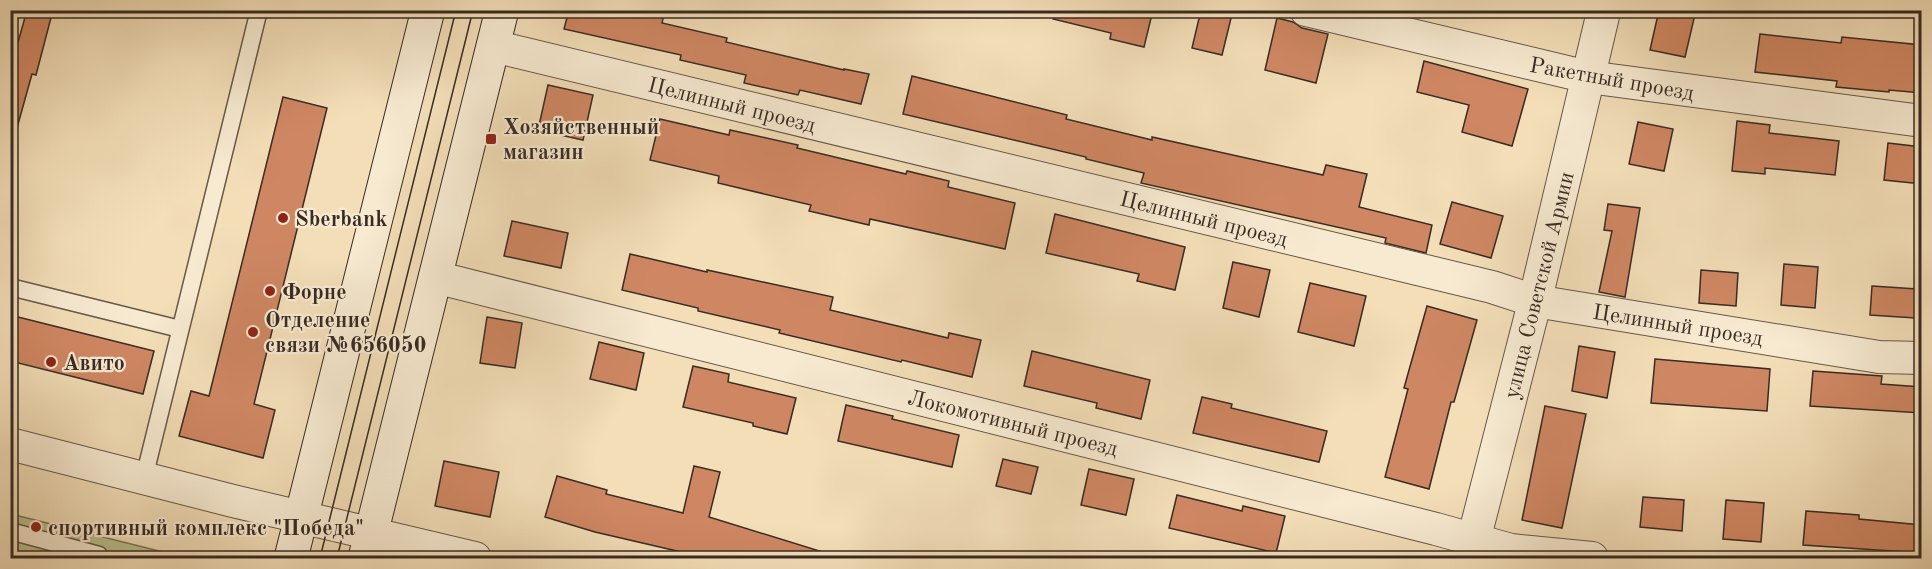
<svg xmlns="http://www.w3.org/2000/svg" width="1932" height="569" font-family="'Old Standard TT',serif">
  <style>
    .green { fill: #bbc18f; stroke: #79765a; stroke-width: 1.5 }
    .building { fill: #cf8763; stroke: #372b24; stroke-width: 1.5 }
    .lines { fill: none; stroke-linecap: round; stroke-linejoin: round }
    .service-casing { stroke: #665849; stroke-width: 19 }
    .minor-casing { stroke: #665849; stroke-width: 34 }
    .tertiary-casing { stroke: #665849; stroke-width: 35 }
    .secondary-casing { stroke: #372b24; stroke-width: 35 }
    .service { stroke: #f7ead1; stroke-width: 16 }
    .minor { stroke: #f7ead1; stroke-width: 32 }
    .tertiary { stroke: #f7ead1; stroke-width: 33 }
    .secondary { stroke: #f7ead1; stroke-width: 33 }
    .tram { stroke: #372b24; stroke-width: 1.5 }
    .poi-dot { fill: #8f2418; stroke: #f7ead1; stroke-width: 2 }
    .labels { text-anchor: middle; stroke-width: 4.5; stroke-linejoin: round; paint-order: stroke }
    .street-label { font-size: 22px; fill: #372b24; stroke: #f7ead1 }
    .poi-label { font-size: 22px; font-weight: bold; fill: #372b24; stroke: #f7ead1; text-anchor: start }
  </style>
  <rect width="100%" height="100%" fill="#f3deb8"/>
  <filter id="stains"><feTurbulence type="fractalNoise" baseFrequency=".00333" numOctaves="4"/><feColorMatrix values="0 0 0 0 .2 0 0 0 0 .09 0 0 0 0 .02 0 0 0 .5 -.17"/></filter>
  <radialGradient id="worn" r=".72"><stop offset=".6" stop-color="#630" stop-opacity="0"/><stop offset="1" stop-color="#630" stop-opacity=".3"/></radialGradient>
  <!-- green -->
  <polygon class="green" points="11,514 187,558 11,558"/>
  <!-- building -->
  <g class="building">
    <polygon points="27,10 53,10 36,75 32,74 17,128 10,128 10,71"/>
    <polygon points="569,10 650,10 664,14 662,23 727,38 726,42 844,70 844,69 869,74 861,104 800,90 798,95 744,83 746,75 680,60 681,55 564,29"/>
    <polygon points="1054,10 1153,10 1144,47 1110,39 1111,33 1053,19"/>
    <polygon points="1201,10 1233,10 1222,55 1192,48"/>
    <polygon points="1659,10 1696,10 1685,57 1650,50"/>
    <polygon points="1277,18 1293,22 1302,28 1328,34 1316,83 1265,70"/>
    <polygon points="1760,34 1841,43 1842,37 1922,45 1922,93 1889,90 1889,92 1836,87 1837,81 1755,72"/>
    <polygon points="1424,61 1528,89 1512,146 1462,132 1469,105 1417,92"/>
    <polygon points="912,76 1067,115 1066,119 1152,140 1152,137 1323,175 1326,165 1367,174 1359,207 1432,225 1426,253 1385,243 1386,238 1141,183 1144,173 1086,159 1086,157 903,114"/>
    <polygon points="548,85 593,95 583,140 538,130"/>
    <polygon points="283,97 327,108 254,404 275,410 263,458 179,436 191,391 209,396"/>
    <polygon points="660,119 729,135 730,130 798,145 797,148 906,174 907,171 949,181 948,187 1015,203 1005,249 870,219 869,225 809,211 811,205 718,183 719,176 650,160"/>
    <polygon points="1737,121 1770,125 1769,133 1839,141 1835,175 1765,168 1765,174 1732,171"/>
    <polygon points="1638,122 1673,129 1664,171 1629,164"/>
    <polygon points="1888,143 1922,147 1922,184 1884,180"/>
    <polygon points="1452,202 1503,216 1491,258 1440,244"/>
    <polygon points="1608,204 1640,208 1625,297 1599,292 1612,231 1604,230"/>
    <polygon points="1055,214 1185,247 1175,290 1137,281 1139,274 1046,253"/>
    <polygon points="512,221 568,233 561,268 504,256"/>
    <polygon points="630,254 707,272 707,270 833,297 830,310 948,338 949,333 981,340 972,377 902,360 901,362 779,333 780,330 698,311 698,308 622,290"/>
    <polygon points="1233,262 1270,270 1259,317 1223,308"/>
    <polygon points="1784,264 1818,267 1815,308 1781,305"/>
    <polygon points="1701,270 1738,273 1736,306 1699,303"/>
    <polygon points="1310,283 1366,296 1354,346 1298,332"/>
    <polygon points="1872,286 1917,289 1915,318 1870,315"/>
    <polygon points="1427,306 1477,320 1454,402 1451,402 1429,489 1385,477 1408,389 1404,388"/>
    <polygon points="10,315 154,351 143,394 10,361"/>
    <polygon points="487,317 522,323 515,368 480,363"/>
    <polygon points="599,342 644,353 636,390 590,379"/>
    <polygon points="1579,346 1615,352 1607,398 1572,391"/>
    <polygon points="1032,351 1150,380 1141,419 1096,408 1097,403 1024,386"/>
    <polygon points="1655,359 1770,369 1767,411 1651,403"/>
    <polygon points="693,366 729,374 728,382 796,398 787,434 753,426 753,423 683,407"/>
    <polygon points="1813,371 1882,376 1881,384 1922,387 1922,413 1810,406"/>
    <polygon points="1202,397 1232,404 1231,408 1327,431 1319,462 1193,433"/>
    <polygon points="846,405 893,416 892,419 959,435 952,467 838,441"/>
    <polygon points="1545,406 1586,414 1562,528 1522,520"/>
    <polygon points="1003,459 1038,467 1031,494 996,486"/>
    <polygon points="444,461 499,472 490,517 435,506"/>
    <polygon points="694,466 720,472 709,517 826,553 826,558 707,558 595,532 545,517 557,476 607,490 606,494 683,513"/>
    <polygon points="1089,469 1134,479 1126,515 1081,505"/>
    <polygon points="1177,495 1242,511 1243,506 1285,516 1276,553 1169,528"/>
    <polygon points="1643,497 1684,500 1682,531 1640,527"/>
    <polygon points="1726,500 1764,503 1761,542 1723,539"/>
    <polygon points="1806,511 1859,515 1859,519 1922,525 1922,553 1803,545"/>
  </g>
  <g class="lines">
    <!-- service casing -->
    <g class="service-casing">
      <g id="service">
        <polyline points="10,287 180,329"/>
        <polyline points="144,478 259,10"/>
        <polyline points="10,531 99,555"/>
      </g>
    </g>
    <!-- minor casing -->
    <g class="minor-casing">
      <g id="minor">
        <polyline points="1306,10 1588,77 1922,121"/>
        <polyline points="493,46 1492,287 1535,301 1879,357 1922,358"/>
        <polyline points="435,277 1436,529 1511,550 1592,558"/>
        <polyline points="10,444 233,501 475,558"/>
      </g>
    </g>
    <!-- tertiary casing -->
    <g class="tertiary-casing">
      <polyline id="tertiary" points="1469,558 1535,301 1604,10"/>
    </g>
    <!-- secondary casing -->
    <g class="secondary-casing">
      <g id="secondary">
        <polyline points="291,558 428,10"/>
        <polyline points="365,558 502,10"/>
      </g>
    </g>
    <!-- service -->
    <use href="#service" class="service"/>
    <!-- minor -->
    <use href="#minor" class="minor"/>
    <!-- tertiary -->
    <use href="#tertiary" class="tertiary"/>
    <!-- secondary -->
    <use href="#secondary" class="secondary"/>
    <!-- tram -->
    <g class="tram">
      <polyline points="320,558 456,10"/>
      <polyline points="337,558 473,10"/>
    </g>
  </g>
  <!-- markers -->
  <g class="poi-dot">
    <rect x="485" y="133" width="12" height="12" rx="3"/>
    <circle cx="283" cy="218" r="6"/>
    <circle cx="270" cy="291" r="6"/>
    <circle cx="253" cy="332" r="6"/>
    <circle cx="51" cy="362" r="6"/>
    <circle cx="36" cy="527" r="6"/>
  </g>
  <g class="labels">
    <!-- street labels -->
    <g class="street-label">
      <text transform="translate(1612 78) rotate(10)" y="8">Ракетный проезд</text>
      <text transform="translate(732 104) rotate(14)" y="8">Целинный проезд</text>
      <text transform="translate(1204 218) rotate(14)" y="8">Целинный проезд</text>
      <text transform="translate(1538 285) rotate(-76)" y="8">улица Советской Армии</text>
      <text transform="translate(1678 324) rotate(9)" y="8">Целинный проезд</text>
      <text transform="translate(1013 422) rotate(14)" y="8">Локомотивный проезд</text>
    </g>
    <!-- poi labels -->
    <g class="poi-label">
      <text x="503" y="134">Хозяйственный<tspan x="503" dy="25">магазин</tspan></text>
      <text x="295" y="226">Sberbank</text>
      <text x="282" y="299">Форне</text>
      <text x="265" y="327">Отделение<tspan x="265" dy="25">связи №656050</tspan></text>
      <text x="63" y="370">Авито</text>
      <text x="48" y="535">спортивный комплекс "Победа"</text>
    </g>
  </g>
  <!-- margin -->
  <rect width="1932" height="569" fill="none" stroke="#f3deb8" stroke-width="36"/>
  <rect x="12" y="12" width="1908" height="545" fill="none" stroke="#372b24" stroke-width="3"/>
  <rect x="18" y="18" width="1896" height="533" fill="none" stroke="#372b24" stroke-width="1.5"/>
  <rect width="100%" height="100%" filter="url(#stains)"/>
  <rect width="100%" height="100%" fill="url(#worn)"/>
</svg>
